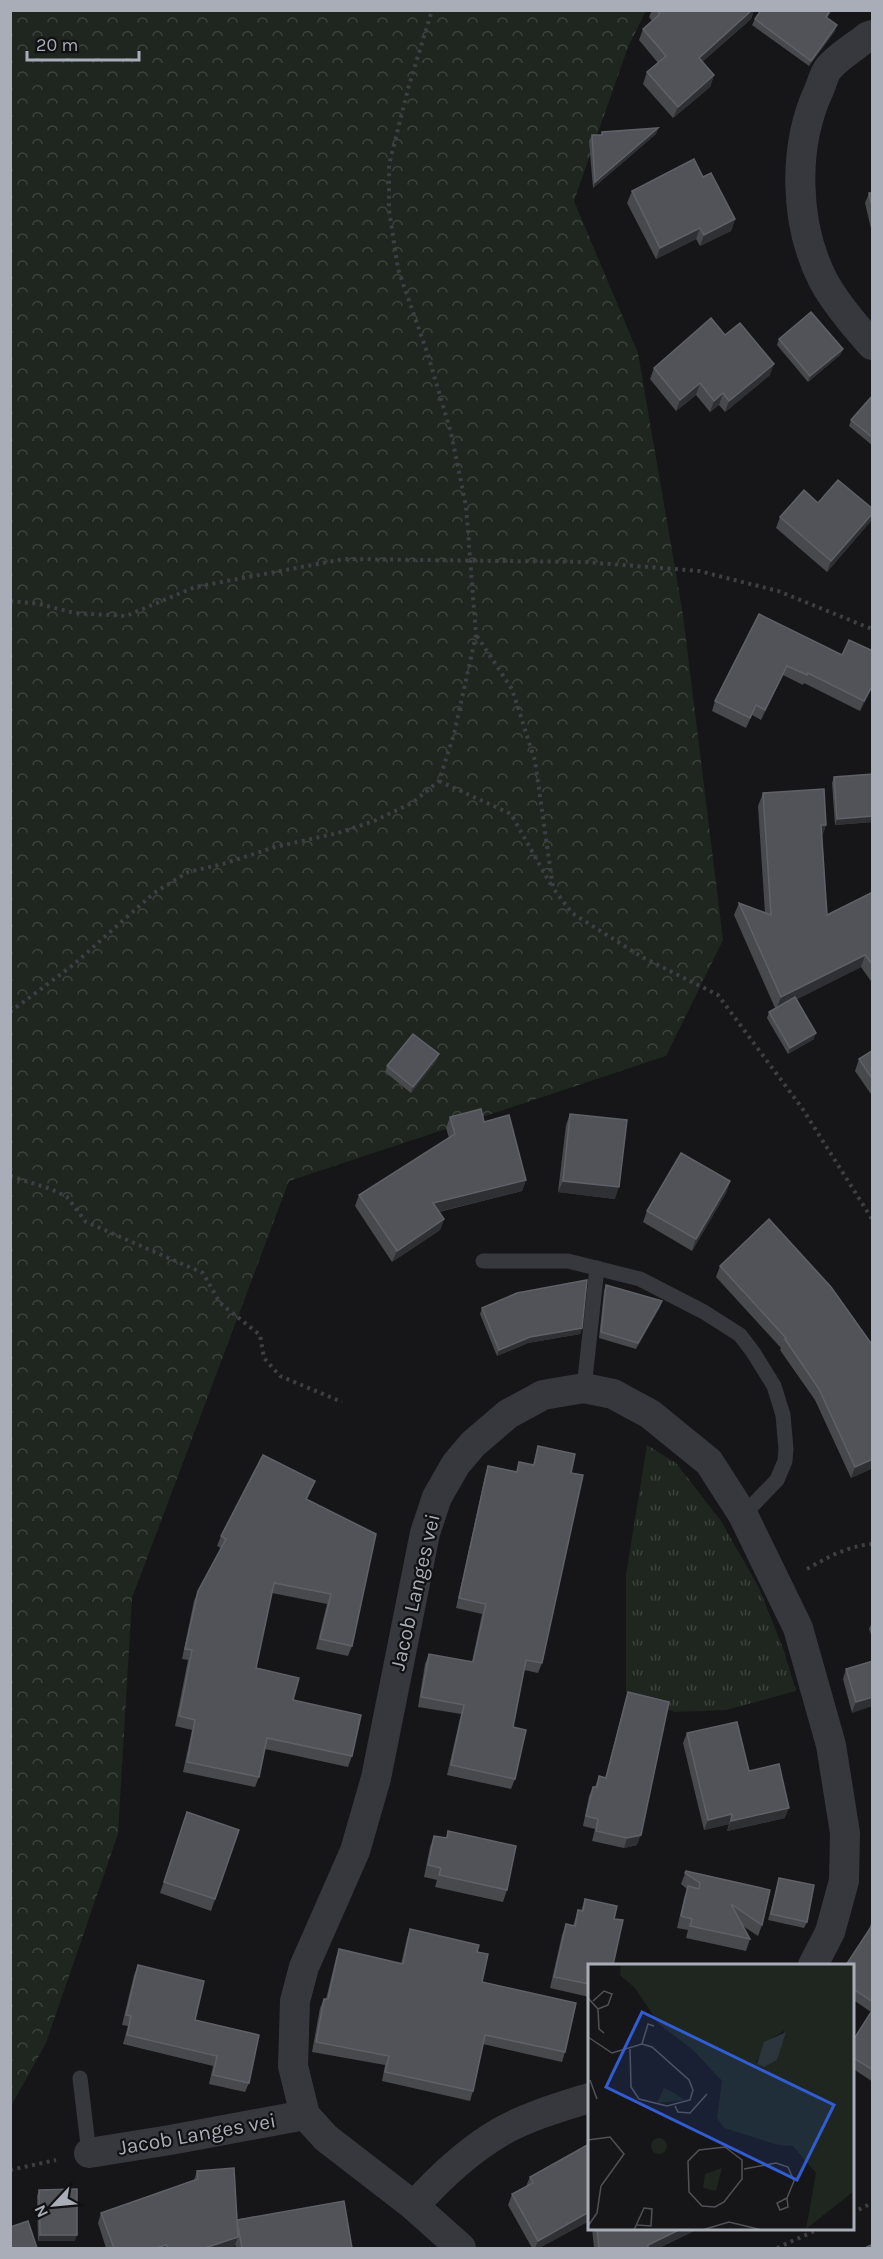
<svg xmlns="http://www.w3.org/2000/svg" width="883" height="2259" font-family="Karla,sans-serif">
  <style>
    .forest { fill: url(#forest-crowns) }
    .park { fill: url(#park-tufts) }
    .lines { fill: none; stroke-linecap: round; stroke-linejoin: round }
    .path { stroke: #3d3f44; stroke-width: 4; stroke-dasharray: 3 4.5; stroke-linecap: butt }
    .lane { stroke: #37383d; stroke-width: 15 }
    .street { stroke: #37383d; stroke-width: 30 }
    .wall { fill: #47494d }
    .shaded-wall { fill: #2f3033 }
    .building { fill: #525359; stroke: #5f6168; stroke-width: 1.5 }
    .labels { text-anchor: middle; stroke-width: 4.5; stroke-linejoin: round; paint-order: stroke }
    .street-label { font-size: 21px; fill: #a8adb8; stroke: #111113 }
    .inset-road { fill: none; stroke: #505258; stroke-width: 1.5 }
    .view { fill: #325cd3; fill-opacity: 0.15; stroke: #325cd3; stroke-width: 3 }
    .inset-edge { fill: none; stroke: #a8adb8; stroke-width: 3 }
  </style>
  <defs>
    <pattern id="forest-crowns" width="20" height="18" patternUnits="userSpaceOnUse" patternTransform="scale(1.5)"><rect width="20" height="18" fill="#1e261f"/><path d="M2 6a3 3 0 1 1 6 0M12 15a3 3 0 1 1 6 0" fill="none" stroke="#3c433d"/></pattern>
    <pattern id="park-tufts" width="24" height="20" patternUnits="userSpaceOnUse" patternTransform="scale(1.5)"><rect width="24" height="20" fill="#1e261f"/><path d="M3 7l-1-3M5 7V3M7 7l1-3M15 17l-1-3M17 17v-4M19 17l1-3" fill="none" stroke="#3c433d"/></pattern>
  </defs>
  <rect width="100%" height="100%" fill="#161618"/>
  <!-- forest -->
  <polygon class="forest" points="11,11 646,11 628,47 574,201 638,353 683,615 723,940 666,1056 289,1181 132,1598 118,1834 46,2043 11,2106"/>
  <!-- park -->
  <polygon class="park" points="647,1445 676,1463 721,1521 759,1588 784,1651 796,1691 726,1710 675,1712 626,1693 626,1575"/>
  <g class="lines">
    <!-- path -->
    <g class="path">
      <polyline points="10,601 39,604 75,613 126,616 195,587 344,559 585,562 699,571 778,591 872,629"/>
      <polyline points="477,636 512,689 535,761 553,888 572,913 642,957 718,995 802,1108 872,1219"/>
      <polyline points="439,781 511,814 551,885"/>
      <polyline points="10,1012 73,965 154,893 188,872 223,864 275,847 338,833 374,821 412,803 439,781 454,734 476,635 466,506 451,433 428,355 398,269 389,210 389,165 408,89 432,10"/>
      <polyline points="10,1176 51,1189 67,1197 86,1222 203,1273 220,1303 260,1335 264,1358 280,1376 342,1402"/>
      <path d="M807 1569C828 1557 848 1546 872 1544"/>
      <polyline points="10,2170 56,2160"/>
      <polyline points="852,2213 872,2203"/>
      <polyline points="777,2248 821,2228"/>
    </g>
    <!-- lane -->
    <g class="lane">
      <polyline points="483,1261 568,1261 640,1279 704,1312 740,1335 753,1352 774,1386 783,1415 786,1449 785,1461 777,1480 743,1515"/>
      <polyline points="584,1388 597,1268"/>
      <polyline points="80,2078 89,2153"/>
    </g>
    <!-- street -->
    <g class="street">
      <path d="M872 35 867 37C856 46 836 58 828 69 824 74 822 83 819 90 793 146 794 223 823 280 835 303 855 326 872 345"/>
      <polyline points="89,2153 170,2140 305,2115"/>
      <path d="M414 2206C439 2178 469 2150 502 2131 529 2116 560 2107 589 2098"/>
      <polyline points="461,2248 414,2206 326,2138 305,2115 293,2066 295,2001 304,1967 355,1851 376,1778 425,1533 437,1497 456,1464 473,1444 508,1414 543,1395 584,1388 613,1394 650,1414 709,1462 743,1515 798,1628 831,1745 845,1833 844,1881 830,1932 813,1965"/>
    </g>
  </g>
  <!-- wall -->
  <g class="wall">
    <polygon points="652,10 754,10 751,19 702,62 714,75 710,87 673,118 643,84 647,72 658,63 639,40 643,29 652,21 649,17"/>
    <polygon points="761,10 832,10 827,18 835,31 809,66 752,25 755,19"/>
    <polygon points="658,128 656,134 593,188 589,141 592,135 601,135 602,132"/>
    <polygon points="703,177 735,219 731,231 700,246 696,239 656,259 627,203 632,191"/>
    <polygon points="869,193 873,193 873,237 865,203"/>
    <polygon points="725,335 770,375 725,412 719,405 710,412 696,395 676,411 650,379 654,368"/>
    <polygon points="779,339 843,349 840,355 808,382 777,345"/>
    <polygon points="873,395 873,446 849,426 851,420"/>
    <polygon points="818,503 873,509 873,516 870,522 827,572 776,528 780,517"/>
    <polygon points="759,614 842,655 873,651 873,686 860,711 804,683 803,685 783,675 761,720 752,715 746,728 712,711 715,701"/>
    <polygon points="873,774 873,822 835,825 832,783 834,777"/>
    <polygon points="763,793 826,825 822,836 827,915 873,892 873,984 861,967 797,999 814,1039 788,1054 767,1018 769,1012 775,1008 734,915 739,903 765,913 758,806"/>
    <polygon points="873,1050 873,1097 855,1071 859,1059"/>
    <polygon points="437,1060 411,1093 385,1072 387,1066"/>
    <polygon points="570,1114 615,1199 558,1192 566,1125"/>
    <polygon points="450,1117 484,1122 526,1180 522,1191 439,1212 444,1219 440,1230 392,1262 355,1206 359,1195 449,1138 446,1128"/>
    <polygon points="730,1181 726,1193 692,1251 643,1222 647,1211"/>
    <polygon points="769,1219 873,1468 851,1478 815,1400 780,1350 781,1348 716,1277 720,1266"/>
    <polygon points="606,1285 662,1301 660,1307 636,1349 599,1338 604,1291"/>
    <polygon points="482,1308 582,1328 580,1334 528,1343 497,1356 480,1314"/>
    <polygon points="538,1446 571,1473 542,1663 538,1673 524,1670 513,1727 515,1779 511,1789 447,1775 461,1714 418,1707 425,1664 429,1654 472,1662 482,1614 456,1608 485,1476 488,1466 516,1472 519,1462 533,1465"/>
    <polygon points="311,1491 307,1499 352,1646 348,1656 316,1649 327,1604 272,1593 256,1668 293,1700 352,1756 348,1767 265,1749 259,1777 255,1787 183,1772 192,1730 175,1726 188,1660 182,1659 194,1601 198,1591 221,1548 217,1546 221,1536"/>
    <polygon points="873,1620 873,1639 869,1629"/>
    <polygon points="873,1661 852,1713 843,1679 846,1669"/>
    <polygon points="628,1692 637,1845 624,1848 592,1841 595,1829 583,1826 589,1796 593,1787 595,1787 599,1776 605,1778 625,1702"/>
    <polygon points="687,1733 749,1771 785,1818 727,1831 729,1824 704,1830 683,1743"/>
    <polygon points="187,1812 239,1830 211,1911 160,1893"/>
    <polygon points="448,1831 507,1890 503,1902 435,1887 437,1880 424,1877 430,1847 434,1836 446,1838"/>
    <polygon points="686,1871 762,1925 758,1936 743,1926 750,1939 746,1951 686,1938 688,1930 677,1928 684,1898 687,1889 681,1884"/>
    <polygon points="779,1878 807,1922 804,1928 768,1920"/>
    <polygon points="585,1899 614,1919 589,1965 589,1997 550,1988 562,1935 566,1924 573,1926 578,1910 581,1911"/>
    <polygon points="873,1916 873,2082 852,2068 852,2042 871,2012 852,1999 852,1965 869,1930"/>
    <polygon points="410,1929 477,1952 482,1982 565,2052 562,2062 483,2044 473,2091 470,2101 382,2081 385,2065 312,2052 320,2008 324,1999 326,1999 336,1958 339,1949 401,1964 407,1938"/>
    <polygon points="138,1965 195,2020 249,2083 245,2092 209,2084 213,2066 123,2044 128,2026 122,2025 134,1975"/>
    <polygon points="589,2144 589,2221 539,2248 532,2248 508,2205 512,2194 526,2186 530,2177"/>
    <polygon points="197,2171 237,2220 352,2248 236,2248 235,2244 234,2247 230,2248 106,2248 98,2223 101,2213 194,2180"/>
    <polygon points="39,2190 75,2241 38,2241 37,2196"/>
    <polygon points="592,2228 700,2228 659,2248 594,2248"/>
  </g>
  <!-- shaded-wall -->
  <g class="shaded-wall">
    <polygon points="752,10 754,10 751,19 694,69 699,58"/>
    <polygon points="837,25 835,31 809,66 811,61"/>
    <polygon points="714,75 710,87 673,118 678,107"/>
    <polygon points="658,128 656,134 593,188 595,182"/>
    <polygon points="735,219 731,231 700,246 704,235"/>
    <polygon points="700,228 696,239 656,259 660,248"/>
    <polygon points="843,349 840,355 808,382 810,376"/>
    <polygon points="774,364 770,375 725,412 729,401"/>
    <polygon points="700,383 696,395 676,411 680,400"/>
    <polygon points="723,393 719,405 710,412 714,401"/>
    <polygon points="873,513 870,522 827,572 831,561"/>
    <polygon points="787,666 783,675 761,720 765,710"/>
    <polygon points="873,684 873,686 860,711 864,701"/>
    <polygon points="873,816 873,822 835,825 837,819"/>
    <polygon points="821,825 826,825 822,837"/>
    <polygon points="865,955 861,967 776,1010 781,997"/>
    <polygon points="816,1033 814,1039 788,1054 790,1048"/>
    <polygon points="439,1054 437,1060 411,1093 413,1087"/>
    <polygon points="526,1180 522,1191 429,1214 433,1203"/>
    <polygon points="563,1181 619,1187 615,1199 558,1192"/>
    <polygon points="730,1181 726,1193 692,1251 696,1239"/>
    <polygon points="444,1219 440,1230 392,1262 397,1251"/>
    <polygon points="662,1301 660,1307 636,1349 638,1343"/>
    <polygon points="582,1328 580,1334 528,1343 497,1356 499,1350 530,1337"/>
    <polygon points="873,1459 873,1468 851,1478 855,1467"/>
    <polygon points="315,1481 311,1491 302,1509 306,1499"/>
    <polygon points="873,1697 873,1706 852,1713 856,1702"/>
    <polygon points="789,1808 785,1818 727,1831 731,1821"/>
    <polygon points="732,1814 729,1824 704,1830 708,1820"/>
    <polygon points="641,1835 637,1845 624,1848 627,1838"/>
    <polygon points="589,2212 589,2221 539,2248 535,2248 538,2241"/>
    <polygon points="683,2228 700,2228 659,2248 647,2248 648,2245"/>
    <polygon points="40,2235 77,2235 75,2241 38,2241"/>
    <polygon points="238,2237 234,2247 230,2248 205,2248"/>
    <polygon points="166,2245 165,2248 156,2248"/>
  </g>
  <!-- building -->
  <g class="building">
    <polygon points="657,10 752,10 699,58 714,75 678,107 647,72 666,56 643,29 660,14"/>
    <polygon points="761,10 830,10 826,17 837,25 811,61 755,19"/>
    <polygon points="658,128 595,182 592,135 602,135 602,132"/>
    <polygon points="694,159 703,177 711,173 735,219 704,235 700,228 660,248 632,191"/>
    <polygon points="869,193 873,193 873,211"/>
    <polygon points="811,312 843,349 810,376 779,339"/>
    <polygon points="711,318 725,335 740,323 774,364 729,401 723,393 714,401 700,383 680,400 654,368"/>
    <polygon points="873,395 873,438 851,420"/>
    <polygon points="838,480 873,509 873,513 831,561 780,517 804,490 818,503"/>
    <polygon points="759,614 842,655 849,640 873,651 873,684 864,701 808,673 807,675 787,666 765,710 756,705 750,718 715,701"/>
    <polygon points="873,774 873,816 837,819 834,777"/>
    <polygon points="824,789 826,825 821,825 827,915 873,892 873,965 865,955 781,997 739,903 771,915 763,793"/>
    <polygon points="795,997 816,1033 790,1048 769,1012"/>
    <polygon points="413,1034 439,1054 413,1087 387,1066"/>
    <polygon points="873,1050 873,1080 859,1059"/>
    <polygon points="481,1109 484,1122 509,1115 526,1180 433,1203 444,1219 397,1251 359,1195 455,1134 450,1117"/>
    <polygon points="570,1114 627,1120 619,1187 563,1181"/>
    <polygon points="681,1153 730,1181 696,1239 647,1211"/>
    <polygon points="769,1219 831,1287 873,1346 873,1459 855,1467 819,1389 785,1339 786,1338 720,1266"/>
    <polygon points="587,1280 582,1328 530,1337 499,1350 482,1308 517,1293"/>
    <polygon points="606,1285 662,1301 638,1343 601,1332"/>
    <polygon points="538,1446 575,1454 571,1473 583,1475 542,1663 526,1660 513,1727 526,1730 515,1779 451,1765 464,1705 421,1697 429,1654 473,1662 486,1604 459,1598 488,1466 517,1472 519,1462 534,1465"/>
    <polygon points="263,1455 315,1481 306,1499 376,1534 352,1646 320,1639 331,1594 274,1583 256,1668 299,1678 293,1700 361,1715 352,1756 267,1738 259,1777 187,1762 195,1720 179,1716 192,1650 185,1649 198,1591 226,1539 221,1536"/>
    <polygon points="873,1661 873,1697 856,1702 846,1669"/>
    <polygon points="628,1692 669,1702 641,1835 627,1838 596,1831 598,1819 586,1816 593,1787 597,1787 599,1776 606,1778"/>
    <polygon points="737,1722 749,1771 779,1764 789,1808 731,1821 732,1814 708,1820 687,1733"/>
    <polygon points="187,1812 239,1830 215,1899 164,1882"/>
    <polygon points="448,1831 516,1846 507,1890 439,1875 441,1868 428,1865 434,1836 447,1838"/>
    <polygon points="686,1871 770,1890 762,1925 731,1904 750,1939 690,1926 692,1919 681,1916 688,1886 699,1889 700,1883 685,1873"/>
    <polygon points="779,1878 814,1885 807,1922 771,1914"/>
    <polygon points="585,1899 617,1906 614,1919 623,1920 613,1965 589,1965 589,1984 554,1977 566,1924 575,1926 578,1910 583,1911"/>
    <polygon points="873,1921 873,2002 852,1988 852,1965 846,1965 871,1927"/>
    <polygon points="410,1929 479,1945 477,1952 488,1954 482,1982 576,2003 565,2052 485,2035 473,2091 385,2072 389,2056 316,2042 324,1999 328,1999 339,1949 403,1964"/>
    <polygon points="138,1965 204,1981 195,2020 259,2035 249,2083 213,2075 217,2056 127,2035 131,2016 126,2015"/>
    <polygon points="873,2009 873,2070 852,2057 852,2042"/>
    <polygon points="589,2144 589,2212 538,2241 512,2194 533,2183 530,2177"/>
    <polygon points="234,2168 237,2220 344,2201 352,2248 242,2248 237,2221 238,2237 205,2248 168,2248 166,2245 156,2248 114,2248 101,2213 198,2179 197,2171"/>
    <polygon points="77,2189 77,2235 40,2235 39,2190"/>
    <polygon points="28,2221 37,2248 10,2248 10,2227"/>
    <polygon points="597,2228 683,2228 648,2245 648,2248 599,2248"/>
    <polygon points="873,2244 873,2248 865,2248"/>
  </g>
  <g class="labels">
    <!-- street labels -->
    <g class="street-label">
      <text transform="translate(415 1592) rotate(-77)" y="7">Jacob Langes vei</text>
      <text transform="translate(197 2134) rotate(-10)" y="7">Jacob Langes vei</text>
    </g>
  </g>
  <!-- overview -->
  <g transform="translate(588 1964)">
    <rect width="266" height="266" fill="#161618"/>
    <path d="M33 0H265V228L218 265 228 209 205 182 190 181 136 164 129 154 134 117 105 86 71 60 47 24 32 11ZM196 67 189 96 172 102 168 98 184 74Z" fill="#1e261f" fill-rule="evenodd"/>
    <path d="M76 124 86 129 97 136 69 139ZM134 204 128 227 115 224 117 210Z" fill="#1e261f"/>
    <path d="M63 182a8 8 0 1 1 16 0a8 8 0 1 1-16 0Z" fill="#1e261f"/>
    <path d="M198 68 189 96 176 103 169 100 176 78Z" fill="#2c353c"/>
    <path class="inset-road" d="M0 34 10 45 20 41 24 30 16 27 5 37M10 45 11 65 16 69M0 73 24 89 54 80 64 83 101 116 105 126 102 136 79 142 51 135 43 123 42 85M54 80 60 60 66 62M2 116 9 135M87 142 90 148 102 149 119 130M0 176 22 173 36 190 13 222 9 249 0 262M137 183 154 196V215L136 238 127 243 114 242 101 228 100 197 111 186ZM156 205 188 199 200 203 206 217 199 234 200 243 192 246 189 239 199 234M46 266 56 244 64 245 63 262 49 261M114 266 141 258 174 266"/>
    <path class="view" d="M54 48 246 141 209 216 18 123Z"/>
    <rect width="266" height="266" class="inset-edge"/>
  </g>
  <!-- border -->
  <rect width="883" height="2259" fill="none" stroke="#a8adb8" stroke-width="24"/>
  <!-- north arrow -->
  <g transform="translate(54 2205) rotate(244)" stroke="#111113" stroke-width="4.5" paint-order="stroke">
  <path d="M0-4.5L10 22L0 15L-10 22Z" fill="#a8adb8"/>
  <text y="-9" font-size="16" font-weight="bold" text-anchor="middle" fill="#a8adb8">N</text>
  </g>
  <!-- scale -->
  <path d="M27 51v9h112v-9" fill="none" stroke="#a8adb8" stroke-width="3"/>
  <text x="36" y="51" font-size="18" fill="#a8adb8" stroke="#111113" stroke-width="4.5" paint-order="stroke">20 m</text>
</svg>
